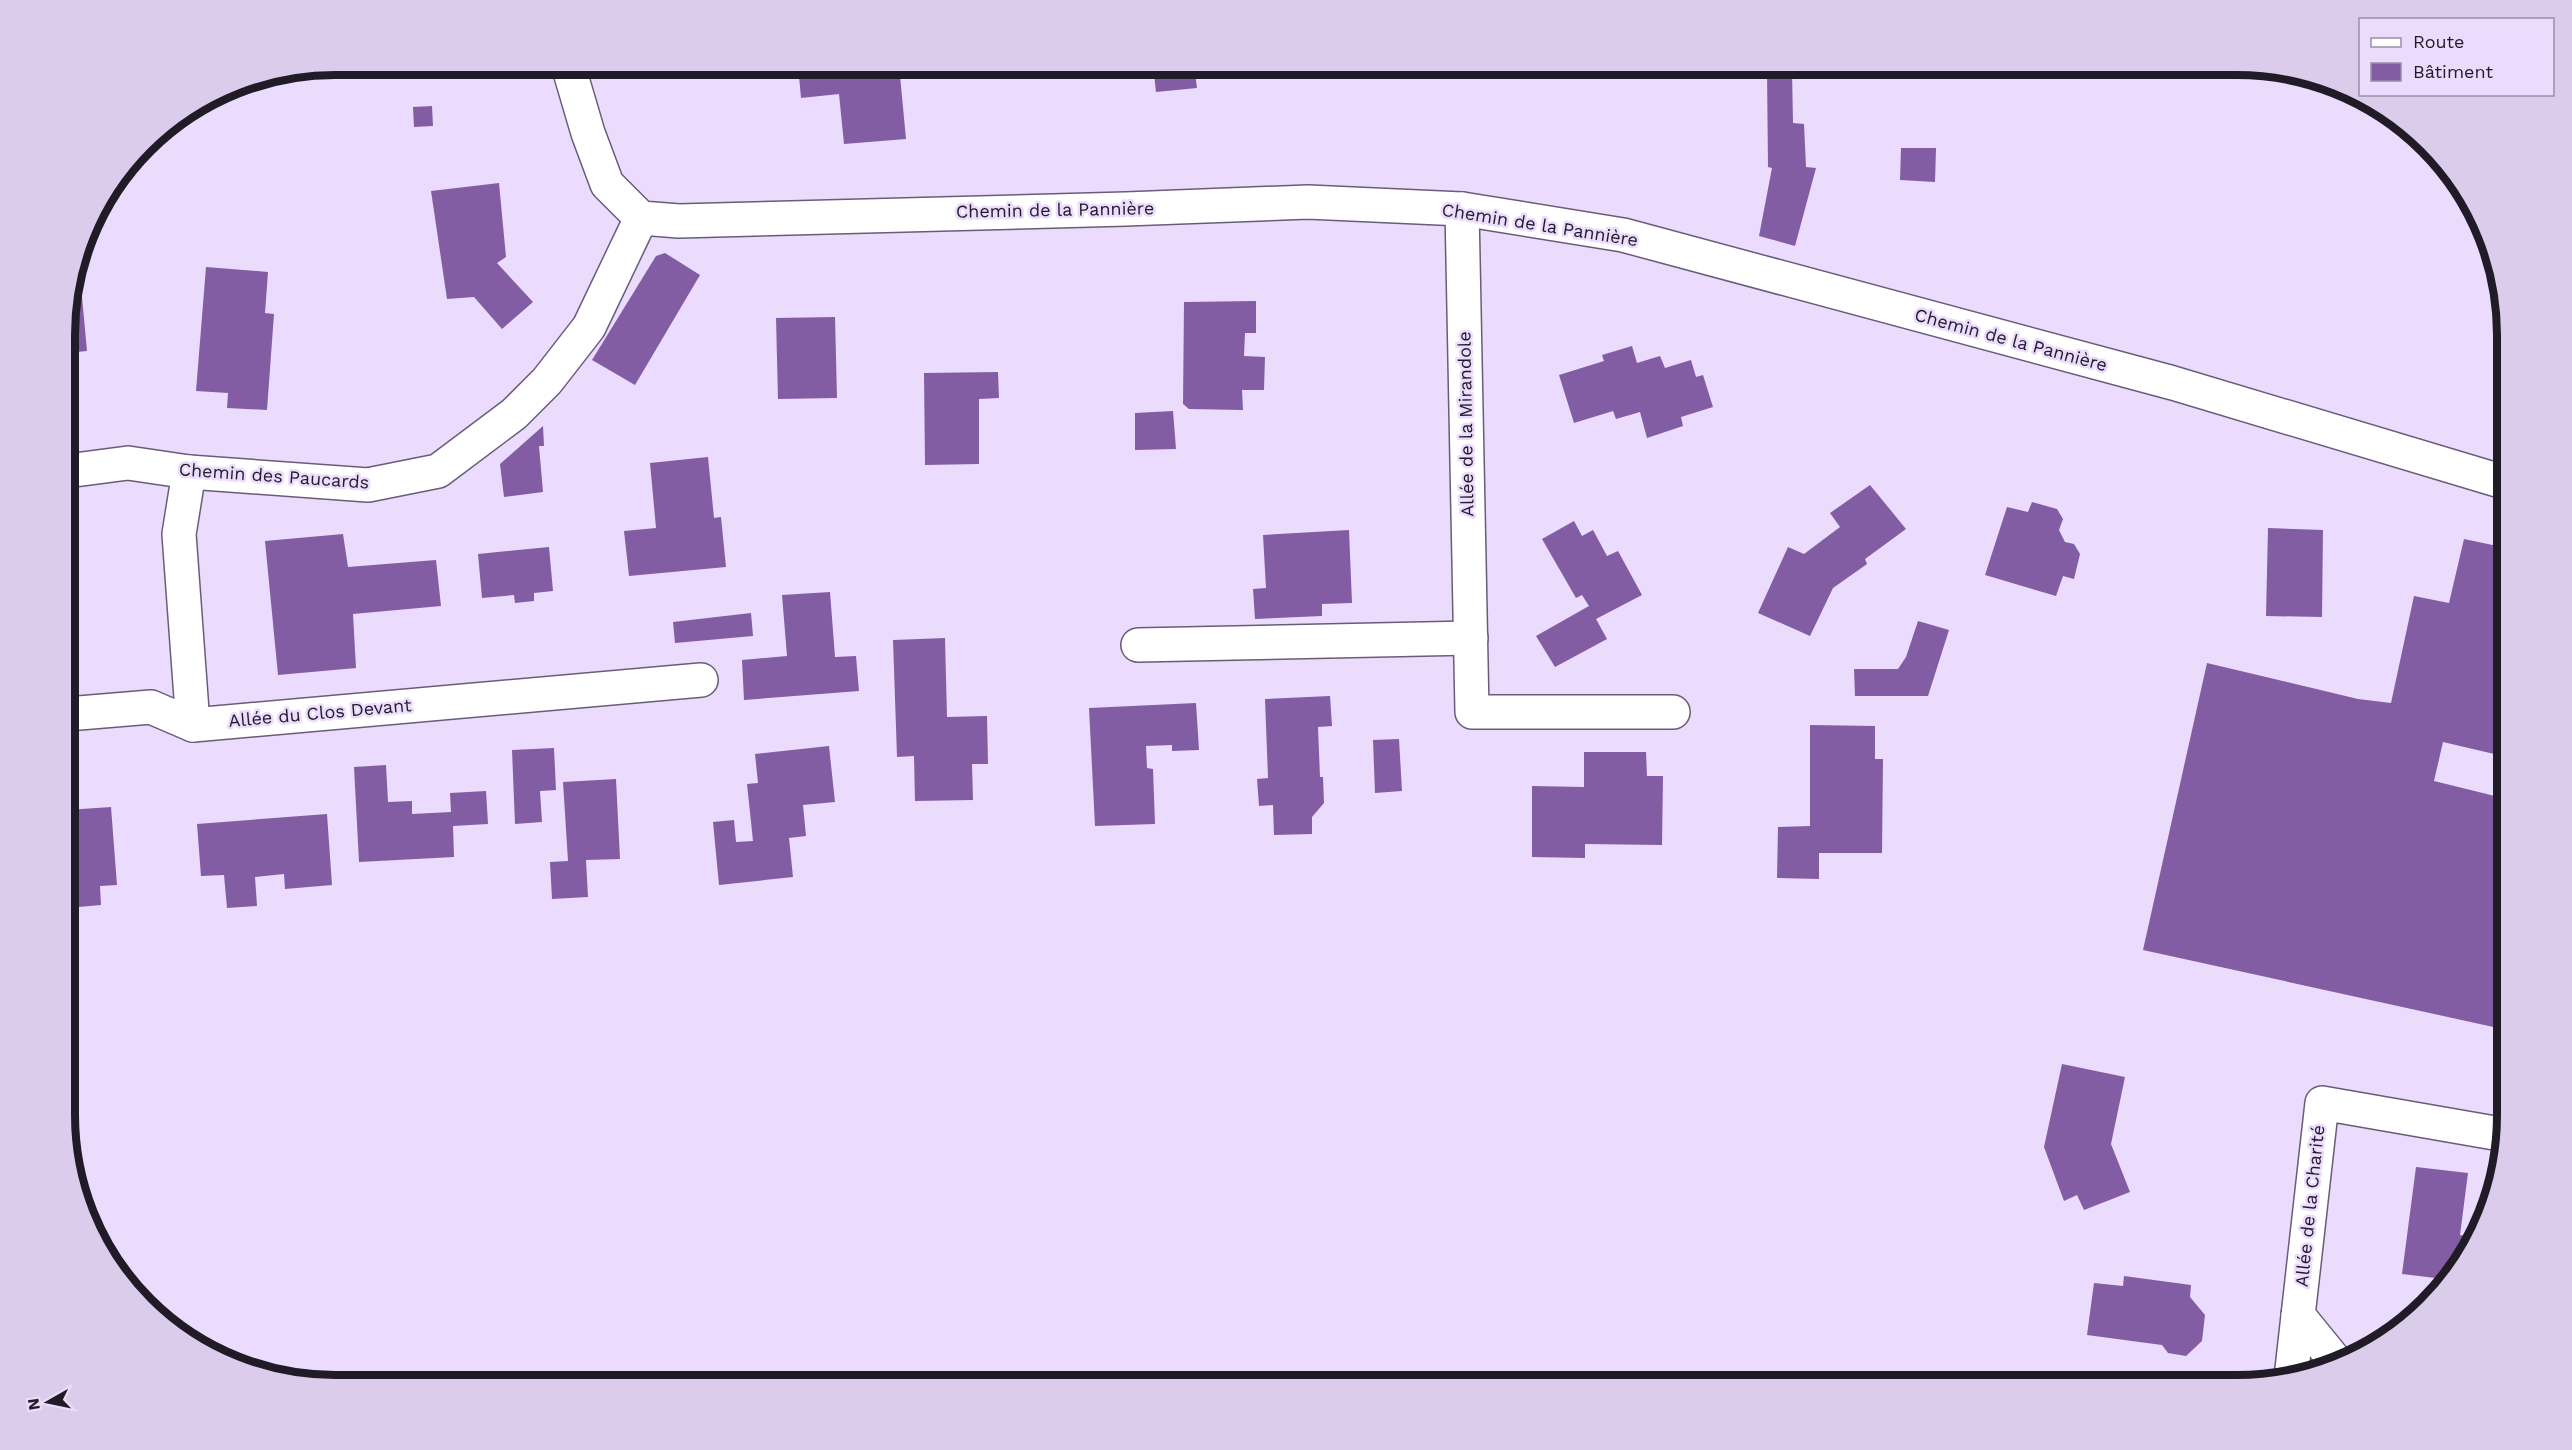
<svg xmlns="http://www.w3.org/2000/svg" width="2572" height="1450" font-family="'Work Sans',sans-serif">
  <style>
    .building { fill: #835da4 }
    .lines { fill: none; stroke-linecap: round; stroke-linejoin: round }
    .minor-casing { stroke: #6a5c79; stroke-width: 36 }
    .minor { stroke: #fff; stroke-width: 33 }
    .labels { text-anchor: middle; stroke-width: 5; stroke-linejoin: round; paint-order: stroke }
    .street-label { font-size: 18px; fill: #211b28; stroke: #ebdbfd }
    .rim { fill: none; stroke: #211b28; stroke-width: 8 }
  </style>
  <rect width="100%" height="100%" fill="#ebdbfd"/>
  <!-- building -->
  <g class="building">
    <polygon points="798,65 899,65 906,139 844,144 839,94 801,98"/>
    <polygon points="1153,65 1194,65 1197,88 1156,92"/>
    <polygon points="1792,70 1793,123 1804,124 1806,167 1816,168 1795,246 1759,236 1772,168 1768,167 1767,71"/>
    <polygon points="432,106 433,126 414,127 413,107"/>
    <polygon points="1901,148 1936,148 1935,182 1900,180"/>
    <polygon points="499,183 506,257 497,263 533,302 502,329 474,297 447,299 431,191"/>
    <polygon points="665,253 700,275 635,385 592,360 656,256"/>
    <polygon points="206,267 268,272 265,313 274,314 267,410 227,408 228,393 196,391"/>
    <polygon points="81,286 87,351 67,353 67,300 71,287"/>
    <polygon points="1256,301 1256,333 1245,333 1244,356 1265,357 1264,390 1242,390 1243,410 1189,409 1183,404 1184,302"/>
    <polygon points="835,317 837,398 778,399 776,318"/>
    <polygon points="1632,346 1637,363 1660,356 1665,368 1691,360 1696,377 1703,375 1713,407 1681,417 1683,426 1647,438 1640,412 1616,419 1613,411 1574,423 1559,375 1604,361 1602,355"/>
    <polygon points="998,372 999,398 979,399 979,464 925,465 924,373"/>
    <polygon points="1173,411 1176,449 1135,450 1135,413"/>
    <polygon points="543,426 544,446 539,446 543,492 504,497 500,464"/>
    <polygon points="708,457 714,518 721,517 726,567 629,576 624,531 656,528 650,463"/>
    <polygon points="1870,485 1906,529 1865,559 1867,564 1833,588 1810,636 1758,613 1788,547 1804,554 1840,527 1830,513"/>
    <polygon points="2032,502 2057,509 2063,519 2059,530 2065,542 2074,544 2080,554 2074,579 2063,576 2056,596 1985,575 2007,507 2028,512"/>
    <polygon points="1574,521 1582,536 1593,530 1607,556 1618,551 1642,595 1596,619 1607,639 1555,667 1536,636 1589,606 1582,595 1576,598 1542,539"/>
    <polygon points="2268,528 2323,530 2322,617 2266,616"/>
    <polygon points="1349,530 1352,603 1322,604 1322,616 1255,619 1253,589 1266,588 1263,535"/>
    <polygon points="343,534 348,567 436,560 441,606 353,614 356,668 278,675 265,541"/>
    <polygon points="2464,539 2507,548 2507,757 2443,742 2434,781 2507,799 2507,1030 2143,950 2207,663 2358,699 2391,703 2414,596 2449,603"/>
    <polygon points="549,547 553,591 534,593 534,601 515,603 514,595 482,598 478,554"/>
    <polygon points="830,592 835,657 856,656 859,691 744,700 742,660 787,656 782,595"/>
    <polygon points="751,613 753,636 675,643 673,622"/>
    <polygon points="1918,621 1949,630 1928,696 1855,696 1854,669 1898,669 1906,657"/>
    <polygon points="945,638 947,717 987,716 988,764 972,764 973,800 915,801 914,756 897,757 893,640"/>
    <polygon points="1330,696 1332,726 1318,727 1320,777 1323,777 1324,803 1312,817 1312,834 1274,835 1273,805 1259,806 1257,779 1268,778 1265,699"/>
    <polygon points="1196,703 1199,750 1172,751 1172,745 1146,746 1147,768 1153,769 1155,824 1095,826 1089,708"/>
    <polygon points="1810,725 1875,726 1875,759 1883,759 1882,853 1819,853 1819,879 1777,878 1778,827 1810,826"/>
    <polygon points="1399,739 1402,791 1375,793 1373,740"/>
    <polygon points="829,746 835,802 803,805 806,836 789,838 793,877 719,885 713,822 734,820 736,842 753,841 747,784 758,783 755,754"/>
    <polygon points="554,748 556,790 540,791 542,822 515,824 512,750"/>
    <polygon points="1584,752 1646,752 1647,776 1663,776 1662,845 1585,844 1585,858 1532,857 1532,786 1584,787"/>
    <polygon points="386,765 388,802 412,801 412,814 451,812 450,793 486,791 488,824 453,826 454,857 359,862 354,767"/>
    <polygon points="616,779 620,859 586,860 588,897 552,899 550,862 568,861 563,782"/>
    <polygon points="111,807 117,885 100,886 101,905 67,908 67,810"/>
    <polygon points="327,814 332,885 285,889 284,874 255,877 257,906 227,908 224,875 201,876 197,824"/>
    <polygon points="2062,1064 2125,1077 2111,1144 2130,1192 2084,1210 2077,1195 2064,1201 2044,1147"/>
    <polygon points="2416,1167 2468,1173 2460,1235 2475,1237 2471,1250 2444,1279 2402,1274"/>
    <polygon points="2124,1276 2191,1285 2190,1297 2205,1315 2202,1341 2186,1356 2168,1353 2162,1345 2087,1335 2094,1283 2123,1286"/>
  </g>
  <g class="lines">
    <!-- minor casing -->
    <g class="minor-casing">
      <g id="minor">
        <polyline points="568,65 588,133 607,184 641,218 679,221 1126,209 1308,202 1462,209 1623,235 2173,383 2507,483"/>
        <polyline points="1462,209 1472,712 1673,712"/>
        <polyline points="67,471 128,463 189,472 368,485 438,471 514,414 547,381 589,327 641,218"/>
        <polyline points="189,472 179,534 193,725 701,680"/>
        <polyline points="1138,645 1471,638"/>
        <polyline points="67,714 151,707 193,725"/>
        <polyline points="2298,1315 2333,1358 2333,1366"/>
        <polyline points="2291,1378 2322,1103 2506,1135"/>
      </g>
    </g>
    <!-- minor -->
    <use href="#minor" class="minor"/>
  </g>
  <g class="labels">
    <!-- street labels -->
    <g class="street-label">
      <text transform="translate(1055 210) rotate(-1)" y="6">Chemin de la Pannière</text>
      <text transform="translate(1540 225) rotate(9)" y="6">Chemin de la Pannière</text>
      <text transform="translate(2011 340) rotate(15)" y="6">Chemin de la Pannière</text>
      <text transform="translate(1466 424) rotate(-91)" y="6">Allée de la Mirandole</text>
      <text transform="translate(274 476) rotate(4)" y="6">Chemin des Paucards</text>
      <text transform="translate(320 713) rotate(-5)" y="6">Allée du Clos Devant</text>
      <text transform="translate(2310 1206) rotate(-84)" y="6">Allée de la Charité</text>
    </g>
  </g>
  <!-- crop -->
  <path d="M0 0H2572V1450H0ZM335 75H2237A260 260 0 0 1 2497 335V1115A260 260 0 0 1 2237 1375H335A260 260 0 0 1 75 1115V335A260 260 0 0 1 335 75Z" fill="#dbccec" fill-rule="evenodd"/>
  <path class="rim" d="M335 75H2237A260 260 0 0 1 2497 335V1115A260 260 0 0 1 2237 1375H335A260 260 0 0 1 75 1115V335A260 260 0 0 1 335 75Z"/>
  <!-- legend -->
  <rect x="2359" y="18" width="195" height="78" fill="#ebdbfd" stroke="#9a8ea8" stroke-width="1.5"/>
  <rect x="2371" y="38" width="30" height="9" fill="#ffffff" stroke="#9a8ea8" stroke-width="1.5"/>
  <text x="2413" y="48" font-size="18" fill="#211b28">Route</text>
  <rect x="2371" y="63" width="30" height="18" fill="#835da4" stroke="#9a8ea8" stroke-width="1.5"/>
  <text x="2413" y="78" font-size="18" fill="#211b28">Bâtiment</text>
  <!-- north arrow -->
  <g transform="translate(48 1402) rotate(261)" stroke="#ebdbfd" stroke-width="4.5" paint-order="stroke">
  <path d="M0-4.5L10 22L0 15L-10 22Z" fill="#211b28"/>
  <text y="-9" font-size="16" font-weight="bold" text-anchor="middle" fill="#211b28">N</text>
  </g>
</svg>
